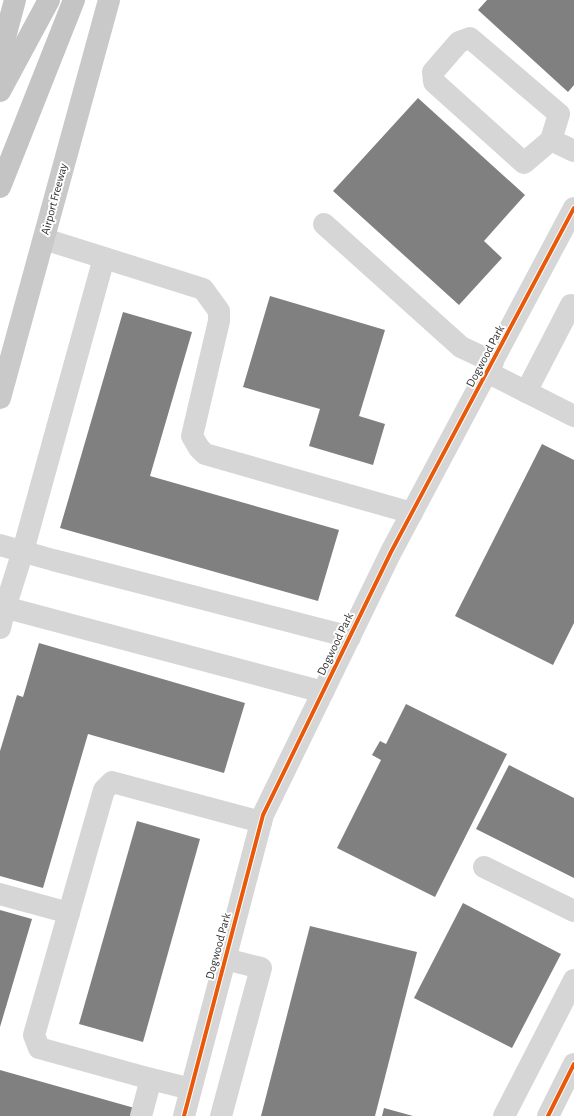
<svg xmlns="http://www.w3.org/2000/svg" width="574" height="1116" font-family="'Alegreya Sans',sans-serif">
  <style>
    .building { fill: #808080 }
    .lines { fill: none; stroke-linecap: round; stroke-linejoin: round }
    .minor { stroke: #d6d6d6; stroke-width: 22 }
    .major { stroke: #c9c9c9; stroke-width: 22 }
    .highway { stroke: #c4c4c4; stroke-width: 22 }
    .cycleway-casing { stroke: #fff; stroke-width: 6 }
    .cycleway { stroke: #e8590c; stroke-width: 4 }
    .labels { text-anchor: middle; stroke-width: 4; stroke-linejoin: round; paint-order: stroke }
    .street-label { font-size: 12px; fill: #323232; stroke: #fff }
  </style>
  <rect width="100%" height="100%" fill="#fff"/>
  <!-- building -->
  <g class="building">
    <polygon points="487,0 574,0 574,85 568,92 478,10"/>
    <polygon points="418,98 525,195 484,241 502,258 459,305 333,191"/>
    <polygon points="270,296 385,330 359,416 385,424 373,465 309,446 320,409 243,387"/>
    <polygon points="123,312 192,332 150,476 339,530 318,601 60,528"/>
    <polygon points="542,444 574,460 574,623 553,665 455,616"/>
    <polygon points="39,643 245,703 224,773 88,734 43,888 0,876 0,751 17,695 23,697"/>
    <polygon points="406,704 507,754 435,897 337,848 381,760 372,755 380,741 386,744"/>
    <polygon points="509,765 574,798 574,878 476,829"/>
    <polygon points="137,821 200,839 143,1042 79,1024"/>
    <polygon points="463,903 561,954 512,1048 414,998"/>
    <polygon points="0,910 32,919 0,1027"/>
    <polygon points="310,926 417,952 375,1116 261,1116"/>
    <polygon points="0,1070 138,1109 136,1116 0,1116"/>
    <polygon points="384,1108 413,1116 382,1116"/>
  </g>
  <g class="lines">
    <!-- minor -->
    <g class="minor">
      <polygon points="470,38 559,114 551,140 524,163 434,82 433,72 459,42"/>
      <polyline points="551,140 574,151"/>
      <polyline points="324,224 461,347 493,362"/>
      <polyline points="44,239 203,289 219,311 219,321 192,436 199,448 205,454 412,513"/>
      <polyline points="487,372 574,416"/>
      <polyline points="526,392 571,305"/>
      <polyline points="0,545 53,560 350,637"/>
      <polyline points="0,606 323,692"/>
      <polyline points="0,628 5,608 23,551 104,258"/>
      <polyline points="484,867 574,911"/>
      <polyline points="0,894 69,913"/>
      <polyline points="151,1079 191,1089"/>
      <polyline points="141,1116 151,1079 39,1048 34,1035 104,790 112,782 261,822"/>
      <polyline points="184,1116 263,815 391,552 574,208"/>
      <polyline points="221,1116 261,968 225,959"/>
      <polyline points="504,1116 574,980"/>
      <polyline points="548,1116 574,1064"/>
    </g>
    <!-- major -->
    <polyline class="major" points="0,398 109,0"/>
    <!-- highway -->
    <g class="highway">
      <polyline points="0,56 15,0"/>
      <polyline points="0,91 49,0"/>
      <polyline points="0,187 74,0"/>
    </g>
    <!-- cycleway casing -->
    <g class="cycleway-casing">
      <g id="cycleway">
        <polyline points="184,1116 263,815 391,552 574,208"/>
        <polyline points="548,1116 574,1064"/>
      </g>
    </g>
    <!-- cycleway -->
    <use href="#cycleway" class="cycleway"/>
  </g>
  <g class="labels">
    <!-- street labels -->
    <g class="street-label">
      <text transform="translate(54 199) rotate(-75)" y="4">Airport Freeway</text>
      <text transform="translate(485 356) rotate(-62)" y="4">Dogwood Park</text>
      <text transform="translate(335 644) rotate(-64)" y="4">Dogwood Park</text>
      <text transform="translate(218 946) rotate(-75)" y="4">Dogwood Park</text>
    </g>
  </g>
</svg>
